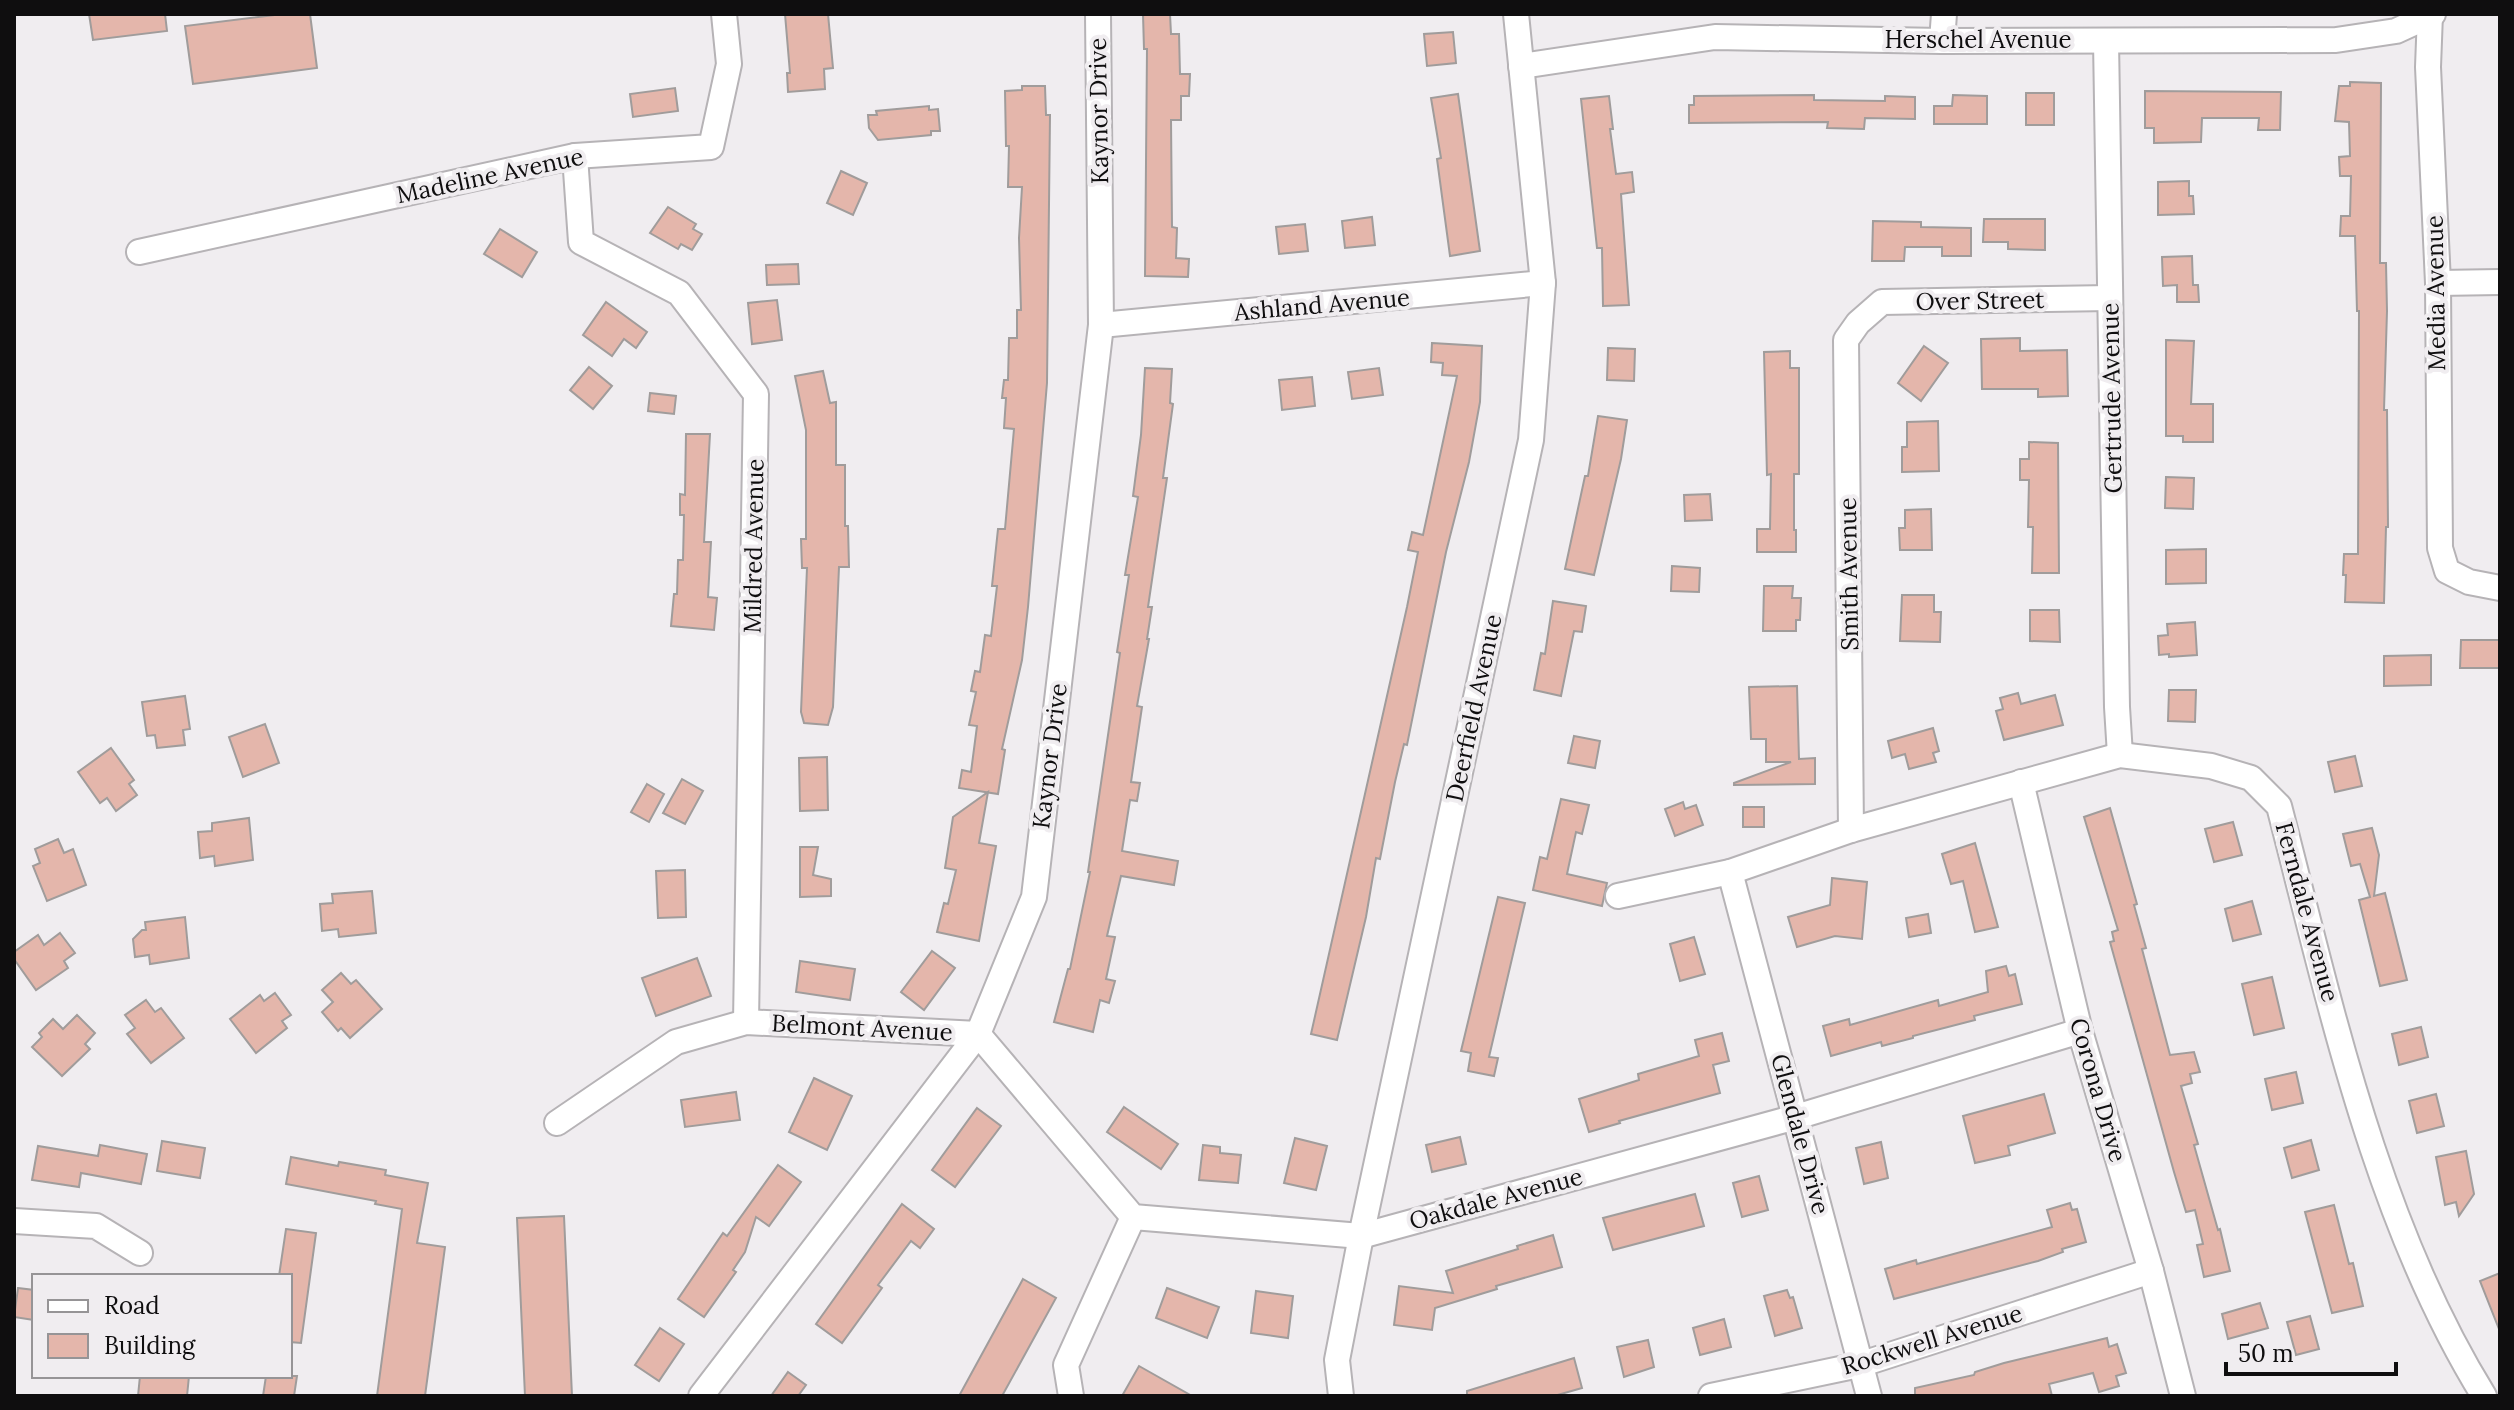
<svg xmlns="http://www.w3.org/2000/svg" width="2514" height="1410" font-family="Lora,serif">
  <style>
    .building { fill: #e4b6ab; stroke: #a09c9b; stroke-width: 2 }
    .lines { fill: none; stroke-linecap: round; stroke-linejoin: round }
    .street-casing { stroke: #b6b3b6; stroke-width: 28 }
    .street { stroke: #fff; stroke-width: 24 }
    .labels { text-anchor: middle; stroke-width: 8; stroke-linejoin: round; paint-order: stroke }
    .street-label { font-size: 24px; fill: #0f0e0f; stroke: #f0edf0 }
  </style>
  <rect width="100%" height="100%" fill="#f0edf0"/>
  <!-- building -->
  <g class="building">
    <polygon points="89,14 165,14 167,31 93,40"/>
    <polygon points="283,14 310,14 317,68 193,84 185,26"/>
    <polygon points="785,14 828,14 833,68 824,69 825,89 788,92 787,73 790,73"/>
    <polygon points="1143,14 1170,14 1171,34 1179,34 1180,74 1190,74 1189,96 1181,96 1181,120 1171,120 1172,227 1177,228 1176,258 1189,259 1188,277 1145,276 1147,49 1144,49"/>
    <polygon points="1453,32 1456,63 1427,66 1424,34"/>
    <polygon points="2350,82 2381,83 2380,263 2386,263 2387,311 2384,410 2387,410 2388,527 2386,527 2384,603 2345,602 2346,575 2343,575 2344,554 2358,554 2359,311 2357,311 2355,236 2340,236 2341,216 2350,216 2351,176 2340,176 2339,157 2350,156 2349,122 2335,121 2339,86 2350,86"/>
    <polygon points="1022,86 1045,86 1046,115 1050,115 1047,383 1028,607 1022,660 1002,749 1005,750 998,794 959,788 962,770 971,772 977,726 969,725 976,692 971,691 975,671 980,672 985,635 991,636 997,586 992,586 998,529 1005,529 1014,429 1004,428 1006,398 1002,398 1004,380 1008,380 1009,338 1017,338 1017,310 1021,310 1019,238 1022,187 1008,187 1009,146 1006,146 1005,91 1022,90"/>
    <polygon points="675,88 678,111 633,117 630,94"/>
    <polygon points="2145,91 2281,92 2280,130 2258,130 2259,118 2202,118 2201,142 2154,143 2154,128 2145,128"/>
    <rect x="2026" y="93" width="28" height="32"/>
    <polygon points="1458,94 1480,251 1450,256 1437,159 1441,158 1431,98"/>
    <polygon points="1814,95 1814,100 1885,101 1885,96 1915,97 1915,119 1865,118 1864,129 1827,128 1828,122 1689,123 1689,105 1694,105 1694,96"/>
    <polygon points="1953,95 1987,96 1987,124 1934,124 1934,106 1952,106"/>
    <polygon points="1609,96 1613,129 1610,129 1616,174 1632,172 1634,192 1621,194 1629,305 1603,306 1602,248 1597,248 1581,99"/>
    <polygon points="929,106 929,110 938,109 940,131 931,131 931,135 878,140 869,128 868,115 877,115 876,111"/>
    <polygon points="841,171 867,183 853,215 827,203"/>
    <polygon points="2189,181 2189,196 2193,196 2194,214 2158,215 2158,182"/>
    <polygon points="668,207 696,224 693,229 702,234 692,250 681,244 678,249 650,233"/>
    <polygon points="1372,217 1375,245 1345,248 1342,221"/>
    <polygon points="1984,219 2045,219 2045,250 2008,249 2008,242 1983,242"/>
    <polygon points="1873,221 1921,222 1921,227 1971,228 1971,256 1942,256 1942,247 1905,247 1904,261 1872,261"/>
    <polygon points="1305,224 1308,251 1279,254 1276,227"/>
    <polygon points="500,229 537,252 522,277 484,254"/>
    <polygon points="2192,256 2193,285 2198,285 2199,302 2177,302 2177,285 2163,286 2162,257"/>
    <polygon points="798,264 799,284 767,285 766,265"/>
    <polygon points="777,300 782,340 752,344 748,303"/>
    <polygon points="606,302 647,332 636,348 624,339 612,356 583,335"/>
    <polygon points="2020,338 2020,351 2067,350 2068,396 2038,397 2038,389 1982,389 1981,339"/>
    <polygon points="2166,340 2194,341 2191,404 2213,404 2213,442 2183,442 2183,436 2166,436"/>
    <polygon points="1432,343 1482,346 1480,402 1469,462 1446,552 1407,745 1404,744 1395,782 1380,859 1376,858 1366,917 1337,1040 1311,1034 1407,607 1418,552 1408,550 1412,532 1423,535 1457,376 1442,375 1443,363 1431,362"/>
    <polygon points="1924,346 1948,363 1921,401 1898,383"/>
    <polygon points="1608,348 1635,349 1634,381 1607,380"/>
    <polygon points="1790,351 1790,368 1799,368 1799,474 1794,474 1794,530 1796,530 1796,552 1757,552 1757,529 1770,529 1771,474 1767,475 1764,352"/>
    <polygon points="589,367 612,386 593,409 570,390"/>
    <polygon points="1145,368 1172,369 1170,403 1173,404 1163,478 1167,478 1148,607 1152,607 1147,639 1149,639 1137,706 1142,707 1131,782 1140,783 1137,801 1130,800 1122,851 1178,861 1174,885 1121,876 1107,936 1115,937 1106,979 1115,981 1109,1003 1100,1000 1093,1032 1054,1022 1068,969 1070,969 1090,872 1088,872 1120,653 1117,652 1129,575 1125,575 1138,497 1133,496 1141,435"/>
    <polygon points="1379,368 1383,395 1352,399 1348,372"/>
    <polygon points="823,371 830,403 836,402 836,465 845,465 845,526 848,526 849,567 839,567 833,707 828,725 804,723 801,712 807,568 802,568 801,539 806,539 806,430 795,376"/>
    <polygon points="1312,377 1315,406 1282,410 1279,380"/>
    <polygon points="650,393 676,396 674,414 648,411"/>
    <polygon points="1598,416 1627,420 1621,459 1594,575 1565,569 1585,476 1588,476"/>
    <polygon points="1938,421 1939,471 1902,472 1902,447 1907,447 1907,422"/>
    <polygon points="686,434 710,434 704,542 711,542 708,597 717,598 714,630 671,626 674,594 677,594 678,560 683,560 684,515 680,515 680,494 685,495"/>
    <polygon points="2029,442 2058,443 2059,573 2032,573 2033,527 2028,527 2029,480 2020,480 2020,459 2029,459"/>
    <polygon points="2166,477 2194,478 2193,509 2165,508"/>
    <polygon points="1710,494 1712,520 1685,521 1684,495"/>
    <polygon points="1931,509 1932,550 1900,550 1899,528 1905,528 1905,510"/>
    <polygon points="2206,549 2206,583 2166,584 2166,550"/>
    <polygon points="1672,566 1700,568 1699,592 1671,591"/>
    <polygon points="1764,586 1793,586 1792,598 1801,598 1800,620 1796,620 1796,631 1763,631"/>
    <polygon points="1902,595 1934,595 1934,612 1941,612 1940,642 1900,641"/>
    <polygon points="1553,601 1586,606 1582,632 1574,631 1561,696 1534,690 1541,653 1545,654"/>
    <polygon points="2030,610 2059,610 2060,642 2030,641"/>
    <polygon points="2195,622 2197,655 2169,657 2169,654 2159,655 2158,636 2168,635 2167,624"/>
    <polygon points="2461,640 2500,640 2500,668 2460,668"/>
    <polygon points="2431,655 2431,685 2384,686 2384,656"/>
    <polygon points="1797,686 1799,759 1815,758 1815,784 1734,785 1734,783 1791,762 1766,762 1766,739 1751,739 1749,687"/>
    <polygon points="2169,690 2196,690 2195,722 2168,721"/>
    <polygon points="2018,693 2021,704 2055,695 2063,725 2004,740 1996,711 2003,709 2000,698"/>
    <polygon points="185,696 190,729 183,730 185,745 157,748 155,735 147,736 142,702"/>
    <polygon points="265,724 279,763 243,777 229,737"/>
    <polygon points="1933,728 1939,751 1933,753 1936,762 1909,769 1905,754 1892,758 1888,741"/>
    <polygon points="1574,736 1600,741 1595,768 1568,763"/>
    <polygon points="111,748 134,780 129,784 137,795 116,811 107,798 100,803 78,772"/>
    <polygon points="2355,756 2362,786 2335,792 2328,762"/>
    <polygon points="827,757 828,810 800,811 799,758"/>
    <polygon points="682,779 703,791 685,824 663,813"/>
    <polygon points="647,784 664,794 649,822 631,812"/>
    <polygon points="988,792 979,843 996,846 979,941 937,932 944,903 948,904 956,870 945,868 953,817"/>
    <polygon points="1561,799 1589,805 1582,834 1576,832 1567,874 1607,883 1602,906 1533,890 1540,857 1547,859"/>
    <polygon points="1683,802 1685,809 1696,805 1703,825 1675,836 1665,809"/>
    <rect x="1743" y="807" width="21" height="20"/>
    <polygon points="2110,808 2137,904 2134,905 2146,948 2142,949 2170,1055 2194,1052 2200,1072 2190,1074 2192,1083 2181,1086 2198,1144 2194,1145 2218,1230 2220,1229 2230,1271 2204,1277 2197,1245 2203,1244 2195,1210 2186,1212 2174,1172 2110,942 2114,941 2112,932 2118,930 2084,817"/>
    <polygon points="249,818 253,860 215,866 214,856 200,858 198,832 212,831 212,823"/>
    <polygon points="2233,822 2242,855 2214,862 2205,829"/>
    <polygon points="2372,828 2379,855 2374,896 2385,893 2407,980 2380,986 2359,900 2370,897 2360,864 2351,866 2343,834"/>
    <polygon points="58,839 64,853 73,849 86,885 47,901 33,866 40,863 35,849"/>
    <polygon points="1975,843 1998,927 1975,932 1963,881 1951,884 1942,854"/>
    <polygon points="800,847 818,847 813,875 831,879 831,896 800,897"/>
    <polygon points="685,870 686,917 658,918 656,871"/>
    <polygon points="1832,878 1867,882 1862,939 1835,936 1797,947 1788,917 1830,905"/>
    <polygon points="372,891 376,933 339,937 338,929 322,931 320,904 333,903 332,894"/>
    <polygon points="1498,897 1525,903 1489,1057 1498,1058 1494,1076 1468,1071 1471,1053 1461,1051"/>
    <polygon points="2252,901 2261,934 2233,941 2225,909"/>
    <polygon points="1928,914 1931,933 1909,937 1906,918"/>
    <polygon points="185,917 189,958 150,964 149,955 135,957 133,939 142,930 146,930 145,922"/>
    <polygon points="60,933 75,953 64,961 68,968 36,990 14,959 14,952 38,935 44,945"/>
    <polygon points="1694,937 1705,974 1680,981 1670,944"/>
    <polygon points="932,951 955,968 924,1010 901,992"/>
    <polygon points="697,958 711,996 656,1016 642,978"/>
    <polygon points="800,961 855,969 850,1000 796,992"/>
    <polygon points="2006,966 2009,976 2015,974 2022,1004 1974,1016 1975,1020 1913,1036 1913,1038 1882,1046 1881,1042 1831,1056 1823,1026 1849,1019 1850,1025 1938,1000 1939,1006 1988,992 1986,971"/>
    <polygon points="341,973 351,984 356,980 382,1009 350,1038 341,1028 338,1031 322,1012 333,1002 322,990"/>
    <polygon points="2272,977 2284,1028 2254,1035 2242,984"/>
    <polygon points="275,993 291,1015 282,1021 287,1028 256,1053 230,1019 260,995 264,1001"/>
    <polygon points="146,1000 155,1012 161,1008 184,1038 151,1063 127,1034 135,1028 125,1015"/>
    <polygon points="77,1015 95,1033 85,1044 90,1049 62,1076 32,1047 42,1037 39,1033 53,1019 63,1029"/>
    <polygon points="2421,1027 2428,1057 2399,1065 2392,1034"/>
    <polygon points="1722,1033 1729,1061 1713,1065 1720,1093 1619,1121 1620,1123 1589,1132 1579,1099 1639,1080 1638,1074 1699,1056 1695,1040"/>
    <polygon points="2296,1072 2303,1103 2272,1110 2265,1079"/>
    <polygon points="814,1078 852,1096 827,1150 789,1132"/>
    <polygon points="736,1092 740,1120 685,1127 681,1100"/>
    <polygon points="2044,1094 2055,1133 2008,1146 2010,1155 1975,1163 1963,1116"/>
    <polygon points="2436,1094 2444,1126 2417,1133 2409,1101"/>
    <polygon points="1124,1107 1178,1144 1161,1169 1107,1132"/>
    <polygon points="977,1108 1001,1126 955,1187 932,1170"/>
    <polygon points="1460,1137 1466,1164 1432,1172 1426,1145"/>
    <polygon points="1295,1138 1327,1146 1316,1190 1284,1183"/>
    <polygon points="2311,1140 2319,1170 2292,1178 2284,1148"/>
    <polygon points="162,1141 205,1148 200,1178 157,1171"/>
    <polygon points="1881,1142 1888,1178 1864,1184 1856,1148"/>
    <polygon points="100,1145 147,1154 141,1184 81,1173 79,1187 32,1180 38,1146 98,1156"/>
    <polygon points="1203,1145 1220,1147 1220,1153 1241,1155 1238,1183 1199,1180"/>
    <polygon points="2466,1151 2474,1194 2459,1216 2456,1202 2445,1205 2436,1157"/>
    <polygon points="291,1157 338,1166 339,1162 386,1170 385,1175 428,1183 417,1243 445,1247 425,1396 377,1396 402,1209 375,1204 376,1201 286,1184"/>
    <polygon points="778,1165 801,1182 769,1226 756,1217 745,1252 733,1270 736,1272 704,1317 678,1299 723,1233 727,1236"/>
    <polygon points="1759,1176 1768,1210 1742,1217 1733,1183"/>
    <polygon points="1695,1194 1704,1226 1613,1250 1603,1218"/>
    <polygon points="2070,1203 2072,1210 2077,1209 2086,1242 2062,1249 2063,1252 2038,1261 1894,1299 1885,1269 1916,1260 1917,1264 2052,1227 2047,1210"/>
    <polygon points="902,1204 934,1229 920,1248 911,1241 878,1285 882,1288 842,1343 816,1324"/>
    <polygon points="2334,1205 2349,1264 2353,1263 2363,1306 2332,1313 2305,1212"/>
    <polygon points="564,1216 572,1396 525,1396 517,1218"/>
    <polygon points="286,1229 316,1233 301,1343 290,1342 290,1276 279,1276"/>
    <polygon points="1553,1235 1562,1267 1496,1286 1497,1289 1435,1308 1432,1330 1394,1325 1399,1286 1453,1293 1446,1271 1518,1249 1517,1246"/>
    <polygon points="2500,1273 2500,1329 2499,1329 2480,1281"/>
    <polygon points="1023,1279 1056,1298 1002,1396 959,1396"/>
    <polygon points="18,1288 34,1290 34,1320 14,1317"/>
    <polygon points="1167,1288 1219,1307 1207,1338 1156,1318"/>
    <polygon points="1787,1290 1790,1298 1793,1297 1802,1328 1775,1336 1764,1296"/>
    <polygon points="1256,1291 1293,1296 1288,1338 1251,1333"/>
    <polygon points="2260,1303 2268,1328 2228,1339 2222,1314"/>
    <polygon points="2310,1316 2319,1349 2296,1355 2287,1322"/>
    <polygon points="1724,1319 1731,1347 1700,1355 1693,1328"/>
    <polygon points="660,1328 684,1344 659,1381 635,1365"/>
    <polygon points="2107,1338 2109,1347 2117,1344 2126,1373 2116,1376 2119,1386 2099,1392 2093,1373 2049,1384 2052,1396 1915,1396 1915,1388 1974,1375 1975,1372 2004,1363"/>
    <polygon points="1648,1340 1654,1367 1624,1377 1617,1347"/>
    <polygon points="1574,1358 1582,1388 1554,1396 1467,1396 1467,1391"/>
    <polygon points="1139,1366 1192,1396 1122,1396"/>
    <polygon points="788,1372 806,1385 798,1396 771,1396"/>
    <polygon points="140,1376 189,1376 187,1396 138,1396"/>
    <polygon points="266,1376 297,1376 294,1396 263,1396"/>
  </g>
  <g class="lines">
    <!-- street casing -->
    <g class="street-casing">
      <g id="street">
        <polyline points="2430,14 2428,67 2438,283 2440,548 2447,571 2469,582 2500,588"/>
        <polyline points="1942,41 1944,14"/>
        <polyline points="2106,41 2117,707 2120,755"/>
        <polyline points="1521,66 1715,37 1942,41 2336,40 2396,31 2433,14"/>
        <polyline points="575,156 581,242 679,293 756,394 746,1022"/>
        <polyline points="139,252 575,156 711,147 729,64 724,14"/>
        <polyline points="2438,283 2500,282"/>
        <polyline points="1101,325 1543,283"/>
        <polyline points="2021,782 2080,1031 2151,1271 2183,1396"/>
        <polyline points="1851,830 1846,340 1858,323 1882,302 2110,298"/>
        <polyline points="1730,872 1869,1396"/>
        <path d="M1618 896 1730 872 1851 830 2120 755 2211 766 2251 778 2279 806C2330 1003 2376 1222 2484 1396"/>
        <polyline points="557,1123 676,1042 746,1022 978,1034 1133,1217 1361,1236 1796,1117 2080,1031"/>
        <polyline points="14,1221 96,1226 140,1253"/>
        <polyline points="701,1396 978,1034 1034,897 1101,325 1098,14"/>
        <polyline points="1071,1396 1066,1365 1133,1217"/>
        <polyline points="1341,1396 1337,1360 1361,1236 1531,440 1543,283 1516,14"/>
        <polyline points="1711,1396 1859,1365 2151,1271"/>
      </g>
    </g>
    <!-- street -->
    <use href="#street" class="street"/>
  </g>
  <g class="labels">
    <!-- street labels -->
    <g class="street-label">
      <text x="1978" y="48">Herschel Avenue</text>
      <text transform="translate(1099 111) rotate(-91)" y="8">Kaynor Drive</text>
      <text transform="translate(490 176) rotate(-12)" y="8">Madeline Avenue</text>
      <text transform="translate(2436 293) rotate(-91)" y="8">Media Avenue</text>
      <text transform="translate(1980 301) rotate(-1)" y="8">Over Street</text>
      <text transform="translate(1322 305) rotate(-5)" y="8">Ashland Avenue</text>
      <text transform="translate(2112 398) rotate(-91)" y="8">Gertrude Avenue</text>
      <text transform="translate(754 546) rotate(-89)" y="8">Mildred Avenue</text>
      <text transform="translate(1849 574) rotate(-91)" y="8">Smith Avenue</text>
      <text transform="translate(1474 708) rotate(-78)" y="8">Deerfield Avenue</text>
      <text transform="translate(1050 756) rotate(-83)" y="8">Kaynor Drive</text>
      <text transform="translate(2307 912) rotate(75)" y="8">Ferndale Avenue</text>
      <text transform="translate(862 1028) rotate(3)" y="8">Belmont Avenue</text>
      <text transform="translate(2098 1090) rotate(74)" y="8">Corona Drive</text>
      <text transform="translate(1800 1134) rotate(75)" y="8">Glendale Drive</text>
      <text transform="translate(1496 1199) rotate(-15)" y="8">Oakdale Avenue</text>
      <text transform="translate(1932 1340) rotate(-17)" y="8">Rockwell Avenue</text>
    </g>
  </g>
  <!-- border -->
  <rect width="2514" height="1410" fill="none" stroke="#0f0e0f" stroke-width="32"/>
  <!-- legend -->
  <rect x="32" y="1274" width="260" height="104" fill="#f0edf0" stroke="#969496" stroke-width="2"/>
  <rect x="48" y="1300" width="40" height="12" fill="#ffffff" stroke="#969496" stroke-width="2"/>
  <text x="104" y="1314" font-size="24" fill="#0f0e0f">Road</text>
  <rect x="48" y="1334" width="40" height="24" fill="#e4b6ab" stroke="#969496" stroke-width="2"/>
  <text x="104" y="1354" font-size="24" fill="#0f0e0f">Building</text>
  <!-- scale -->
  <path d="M2226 1362v12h170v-12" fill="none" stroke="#0f0e0f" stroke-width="4"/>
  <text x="2238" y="1362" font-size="24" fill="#0f0e0f" stroke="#f0edf0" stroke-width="6" paint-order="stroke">50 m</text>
</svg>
